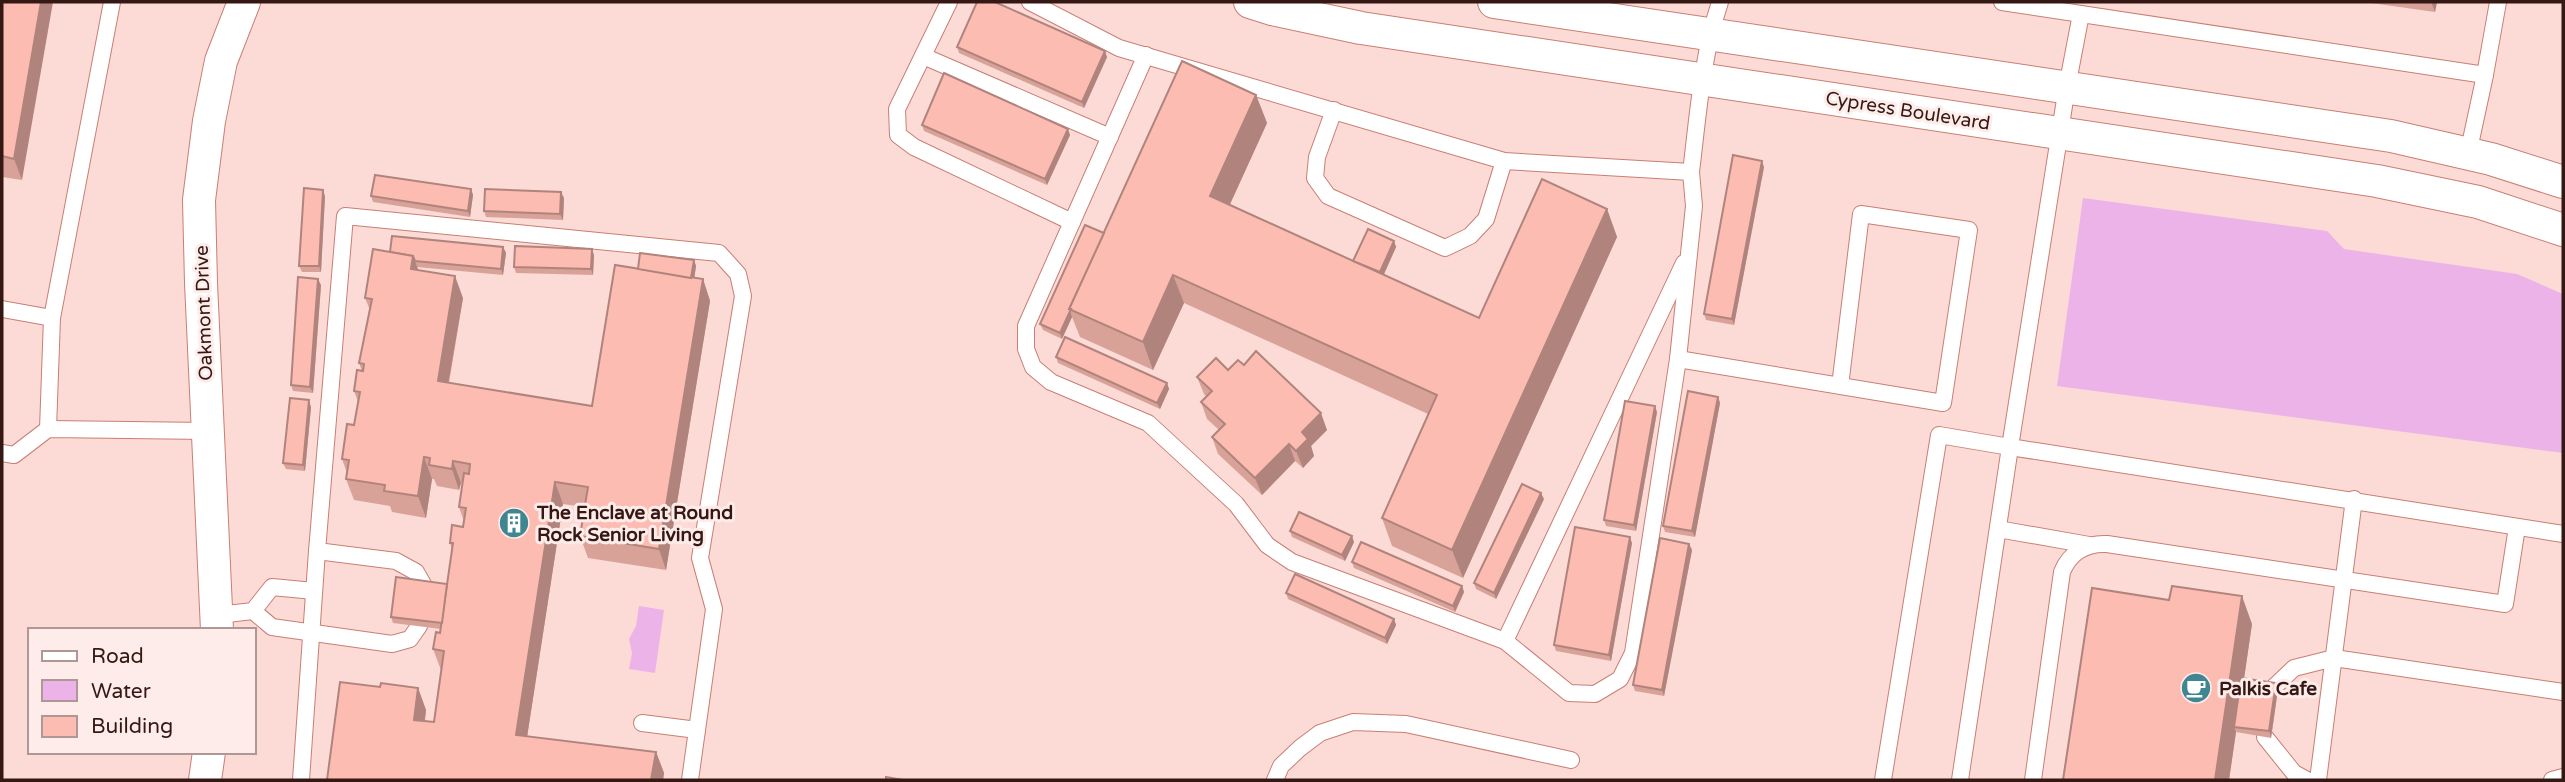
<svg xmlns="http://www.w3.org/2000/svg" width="2565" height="782" font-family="'Varela Round',sans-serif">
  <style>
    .water { fill: #ebb3e8 }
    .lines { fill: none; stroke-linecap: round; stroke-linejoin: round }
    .lane-casing { stroke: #c97e74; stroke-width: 18 }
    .street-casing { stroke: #c97e74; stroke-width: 34 }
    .lane { stroke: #fff; stroke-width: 16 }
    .street { stroke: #fff; stroke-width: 32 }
    .wall { fill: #d9a299 }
    .shaded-wall { fill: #b0847d }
    .building { fill: #fcbcb2; stroke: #b0847d; stroke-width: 2 }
    .labels { text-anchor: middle; stroke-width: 6; stroke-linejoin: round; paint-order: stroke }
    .street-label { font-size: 19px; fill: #351814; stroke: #feecea }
    .poi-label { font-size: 19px; font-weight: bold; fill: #351814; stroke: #feecea; text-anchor: start }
  </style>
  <rect width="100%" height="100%" fill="#fcdbd6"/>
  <!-- water -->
  <g class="water">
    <polygon points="2083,198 2327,231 2344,249 2517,274 2563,294 2563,453 2057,386"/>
    <polygon points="639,606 664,610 655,673 629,669 632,653 629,639 636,626"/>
  </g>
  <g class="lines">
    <!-- lane casing -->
    <g class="lane-casing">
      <g id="lane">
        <polyline points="949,2 897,109 898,135 914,147 1072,222"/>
        <path d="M1030 2 1119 48 1504 161 1691 172C1698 115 1702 57 1720 2"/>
        <polyline points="2002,2 2485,75 2498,2"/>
        <polyline points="2081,14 2067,87 2010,447 2563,534"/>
        <polyline points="1146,55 1026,326 1026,349 1033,367 1051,382 1148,423 1236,504 1267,545 1292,562 1505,641 1569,693 1595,694 1620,679 1633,653 1678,359 1694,206 1691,172"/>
        <polyline points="923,56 1110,137"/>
        <polyline points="1334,110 1317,157 1315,178 1328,196 1445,248 1470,236 1486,219 1504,161"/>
        <polyline points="2468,154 2485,75"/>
        <polyline points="2,309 52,318"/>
        <polyline points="1678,359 1943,403 1969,230 1861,214 1840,386"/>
        <polyline points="48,429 52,318 112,2"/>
        <polyline points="2,453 14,455 48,429 208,431"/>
        <polyline points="1998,529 2089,545"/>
        <polyline points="317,551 396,561 416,572 424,586"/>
        <polyline points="253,611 272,627 392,644 410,639 419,626"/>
        <polyline points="218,615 253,611 272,587 314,591"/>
        <polyline points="1505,641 1684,263"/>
        <polyline points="2273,688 2294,668 2334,658 2563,692"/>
        <polyline points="642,723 697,730"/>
        <polyline points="2265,737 2294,773 2307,780"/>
        <polyline points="301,780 317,551 345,216 719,253 738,274 743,296 700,558 714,609 690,780"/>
        <polyline points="1275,780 1281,766 1300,748 1320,733 1353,722 1406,724 1571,760"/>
        <polyline points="1883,780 1939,435 2010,447 1960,780"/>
        <path d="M2033 780 2062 572C2070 552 2087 543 2107 544L2505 604 2517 527"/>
        <polyline points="2318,780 2354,499"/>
        <polyline points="2552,780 2563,777"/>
      </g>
    </g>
    <!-- street casing -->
    <g class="street-casing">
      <g id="street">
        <polyline points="1250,2 1272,9 1361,28 2377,181 2478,202 2563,230"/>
        <polyline points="1494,2 2391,136 2491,159 2563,182"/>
        <polyline points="217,630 201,283 199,200 209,121 221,61 244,2"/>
        <polyline points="205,780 209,752"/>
      </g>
    </g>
    <!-- lane -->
    <use href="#lane" class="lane"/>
    <!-- street -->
    <use href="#street" class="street"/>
  </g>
  <!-- wall -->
  <g class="wall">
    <polygon points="2,2 22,180 2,177"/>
    <polygon points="2364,2 2437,2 2435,12"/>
    <polygon points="957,47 1107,57 1084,108 959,53"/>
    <polygon points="1256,95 1267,123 1230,204 1353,261 1394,241 1396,247 1384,274 1479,318 1607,209 1617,237 1463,578 1392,546 1382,518 1428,414 1184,303 1153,370 1080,337 1072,317 1062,339 1043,330 1040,324 1104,233"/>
    <polygon points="922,125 1070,135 1047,185 924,131"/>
    <polygon points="1764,167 1734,325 1706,320 1704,314"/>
    <polygon points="471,189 473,195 470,217 373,202 371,196"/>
    <polygon points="325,196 321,272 302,272 299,266"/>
    <polygon points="564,198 563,220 486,217 484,211"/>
    <polygon points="503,247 506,253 503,275 417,267 418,270 463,298 449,383 592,406 638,269 694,260 696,266 694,278 703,279 710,301 666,570 588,558 580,536 585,507 563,504 527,737 656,752 664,773 663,780 327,780 380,687 418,688 426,710 425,721 434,722 441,670 433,649 441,629 393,623 391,617 447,584 452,549 450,543 463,527 464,521 459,507 463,483 461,483 459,490 437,486 434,479 432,479 426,518 392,512 390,506 354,500 346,479 347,473 342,459 354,425 358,402 354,391 362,371 359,363 370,310 365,298 390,252"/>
    <polygon points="594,255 593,275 516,273 514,267"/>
    <polygon points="321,285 313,393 293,391 291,385"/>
    <polygon points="1056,357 1167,383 1169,389 1160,409 1058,363"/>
    <polygon points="1244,365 1327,430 1311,446 1314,456 1303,468 1295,461 1262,495 1218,454 1212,437 1219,430 1207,419 1201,402 1206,396 1204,394 1197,377"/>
    <polygon points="1718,397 1720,403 1695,537 1665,532 1663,526"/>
    <polygon points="311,407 305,471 286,469 283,463"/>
    <polygon points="1657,412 1636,531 1606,526 1604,520"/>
    <polygon points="1544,499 1496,599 1476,589 1474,583"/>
    <polygon points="1290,531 1354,542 1345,561 1292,537"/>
    <polygon points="1632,543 1611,661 1556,651 1554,645"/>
    <polygon points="1689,544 1692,550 1664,696 1635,691 1633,685"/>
    <polygon points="1352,562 1462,586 1464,592 1455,612 1354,568"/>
    <polygon points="1286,593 1394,619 1396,625 1387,644 1288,599"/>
    <polygon points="2169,600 2252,624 2244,678 2278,689 2271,738 2236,732 2229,780 2063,780"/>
  </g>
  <!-- shaded-wall -->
  <g class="shaded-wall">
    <polygon points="41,2 53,2 22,180 14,159"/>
    <polygon points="2431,2 2437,2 2435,12"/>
    <polygon points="1105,51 1107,57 1084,108 1082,102"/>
    <polygon points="1256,95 1267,123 1221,224 1210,196"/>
    <polygon points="1068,129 1070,135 1047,185 1045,179"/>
    <polygon points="1762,161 1764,167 1734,325 1732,319"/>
    <polygon points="471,189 473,195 470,217 468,211"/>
    <polygon points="323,190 325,196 321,272 319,266"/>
    <polygon points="561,192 564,198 563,220 560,214"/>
    <polygon points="1607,209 1617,237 1463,578 1452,550"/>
    <polygon points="1394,241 1396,247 1380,283 1378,277"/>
    <polygon points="503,247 506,253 503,275 501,269"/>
    <polygon points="592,249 594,255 593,275 591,269"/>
    <polygon points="413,256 421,277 411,269"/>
    <polygon points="694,260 696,266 693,288 690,282"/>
    <polygon points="1173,275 1184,303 1153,370 1143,342"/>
    <polygon points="455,276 463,298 445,402 438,381"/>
    <polygon points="318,279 321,285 313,393 310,387"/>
    <polygon points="703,279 710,301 666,570 659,549"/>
    <polygon points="1070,311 1072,317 1062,339 1060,333"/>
    <polygon points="1167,383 1169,389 1160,409 1157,403"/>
    <polygon points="1718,397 1720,403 1695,537 1692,531"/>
    <polygon points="309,400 311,407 305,471 303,465"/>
    <polygon points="1655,406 1657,412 1636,531 1634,525"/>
    <polygon points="1321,413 1327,430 1311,446 1314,456 1303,468 1296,451 1302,432"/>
    <polygon points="1289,444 1295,461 1262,495 1255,478"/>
    <polygon points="424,457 432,479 426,518 418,496"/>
    <polygon points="453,461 461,483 459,490 452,469"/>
    <polygon points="555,482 563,504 524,757 516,735"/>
    <polygon points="1541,493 1544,499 1496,599 1494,593"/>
    <polygon points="1352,536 1354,542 1345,561 1342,555"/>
    <polygon points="1630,537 1632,543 1611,661 1609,655"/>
    <polygon points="1689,544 1692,550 1664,696 1662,690"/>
    <polygon points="1462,586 1464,592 1455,612 1453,606"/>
    <polygon points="2242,596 2252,624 2237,727 2234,727 2236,732 2229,780 2215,780"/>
    <polygon points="1394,619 1396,625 1387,644 1385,638"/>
    <polygon points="2276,683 2278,689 2271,738 2269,731"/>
    <polygon points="418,688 426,710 422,741 414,720"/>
    <polygon points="656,752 664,773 663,780 651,780"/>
  </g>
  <!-- building -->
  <g class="building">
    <polygon points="2,2 41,2 14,159 2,156"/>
    <polygon points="977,2 995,2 1105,51 1082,102 957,47"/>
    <polygon points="1182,61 1256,95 1210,196 1479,318 1542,179 1607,209 1452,550 1382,518 1437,395 1173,275 1143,342 1069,309"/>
    <polygon points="944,73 1068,129 1045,179 922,125"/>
    <polygon points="1733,155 1762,161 1732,319 1704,314"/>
    <polygon points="375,175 471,189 468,211 371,196"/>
    <polygon points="304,188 323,190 319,266 299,266"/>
    <polygon points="485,189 561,192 560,214 484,211"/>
    <polygon points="1085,225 1104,233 1069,309 1071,309 1060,333 1040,324"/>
    <polygon points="1368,229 1394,241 1380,272 1353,261"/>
    <polygon points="392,236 503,247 501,269 415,261 413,256 390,252"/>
    <polygon points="515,246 592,249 591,269 514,267"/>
    <polygon points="373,249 413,256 411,269 455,276 438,381 592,406 615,265 703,279 659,549 580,536 588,487 555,482 516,735 656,752 651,780 327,780 340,682 380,687 381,683 418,688 414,720 434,722 444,651 433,649 436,632 440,633 453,543 450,543 452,525 463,527 466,508 459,507 464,473 469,474 470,464 453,461 452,469 429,465 430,458 424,457 418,496 384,491 385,485 346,479 349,460 342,459 347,424 354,425 360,392 354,391 357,370 363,371 364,364 359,363 372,299 365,298"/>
    <polygon points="640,253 694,260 691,278 638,269"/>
    <polygon points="298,277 318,279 310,387 291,385"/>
    <polygon points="1065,337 1167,383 1157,403 1056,357"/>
    <polygon points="1256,351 1321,413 1302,432 1308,439 1296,451 1289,444 1255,478 1212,437 1225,424 1201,402 1212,391 1197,377 1216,358 1228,370 1238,360 1244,365"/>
    <polygon points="1688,391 1718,397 1692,531 1663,526"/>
    <polygon points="290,398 309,400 303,465 283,463"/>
    <polygon points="1625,401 1655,406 1634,525 1604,520"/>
    <polygon points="1522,484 1541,493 1494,593 1474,583"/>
    <polygon points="1299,512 1352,536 1342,555 1290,531"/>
    <polygon points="1575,527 1630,537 1609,655 1554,645"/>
    <polygon points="1660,538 1689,544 1662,690 1633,685"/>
    <polygon points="1361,542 1462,586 1453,606 1352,562"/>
    <polygon points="1295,574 1394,619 1385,638 1286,593"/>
    <polygon points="396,577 447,584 442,623 391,617"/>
    <polygon points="2172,586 2242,596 2215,780 2063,780 2092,588 2169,600"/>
    <polygon points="2241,678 2276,683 2269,731 2234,727"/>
    <polygon points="886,777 903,780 886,780"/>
  </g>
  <!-- icons -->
  <defs>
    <g id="building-disc" transform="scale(1.575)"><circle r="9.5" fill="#408691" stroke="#feecea"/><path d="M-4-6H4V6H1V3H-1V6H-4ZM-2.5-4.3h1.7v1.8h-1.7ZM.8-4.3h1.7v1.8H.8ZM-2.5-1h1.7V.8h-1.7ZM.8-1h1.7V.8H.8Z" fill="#fff"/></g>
    <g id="cafe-disc" transform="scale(1.575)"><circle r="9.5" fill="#408691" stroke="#feecea"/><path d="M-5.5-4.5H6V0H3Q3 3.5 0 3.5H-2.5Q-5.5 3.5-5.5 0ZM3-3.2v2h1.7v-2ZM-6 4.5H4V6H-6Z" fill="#fff"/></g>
  </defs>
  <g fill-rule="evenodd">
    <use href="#building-disc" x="514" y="523"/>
    <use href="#cafe-disc" x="2196" y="688"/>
  </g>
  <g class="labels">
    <!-- street labels -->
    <g class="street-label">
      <text transform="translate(1908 110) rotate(9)" y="7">Cypress Boulevard</text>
      <text transform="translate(203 313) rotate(-92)" y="7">Oakmont Drive</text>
    </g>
    <!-- poi labels -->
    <g class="poi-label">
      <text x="537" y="519">The Enclave at Round<tspan x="537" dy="22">Rock Senior Living</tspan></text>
      <text x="2219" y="695">Palkis Cafe</text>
    </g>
  </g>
  <!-- border -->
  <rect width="2565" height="782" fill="none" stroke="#351814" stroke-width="7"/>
  <!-- legend -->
  <rect x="28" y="628" width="228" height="126" fill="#feecea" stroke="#ae9794" stroke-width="2"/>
  <rect x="42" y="651" width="35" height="10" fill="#ffffff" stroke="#ae9794" stroke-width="2"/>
  <text x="91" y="663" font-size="21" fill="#351814">Road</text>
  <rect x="42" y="680" width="35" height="21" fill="#ebb3e8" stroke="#ae9794" stroke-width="2"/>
  <text x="91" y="698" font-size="21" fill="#351814">Water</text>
  <rect x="42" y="716" width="35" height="21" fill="#fcbcb2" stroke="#ae9794" stroke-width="2"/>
  <text x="91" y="733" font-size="21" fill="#351814">Building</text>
</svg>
